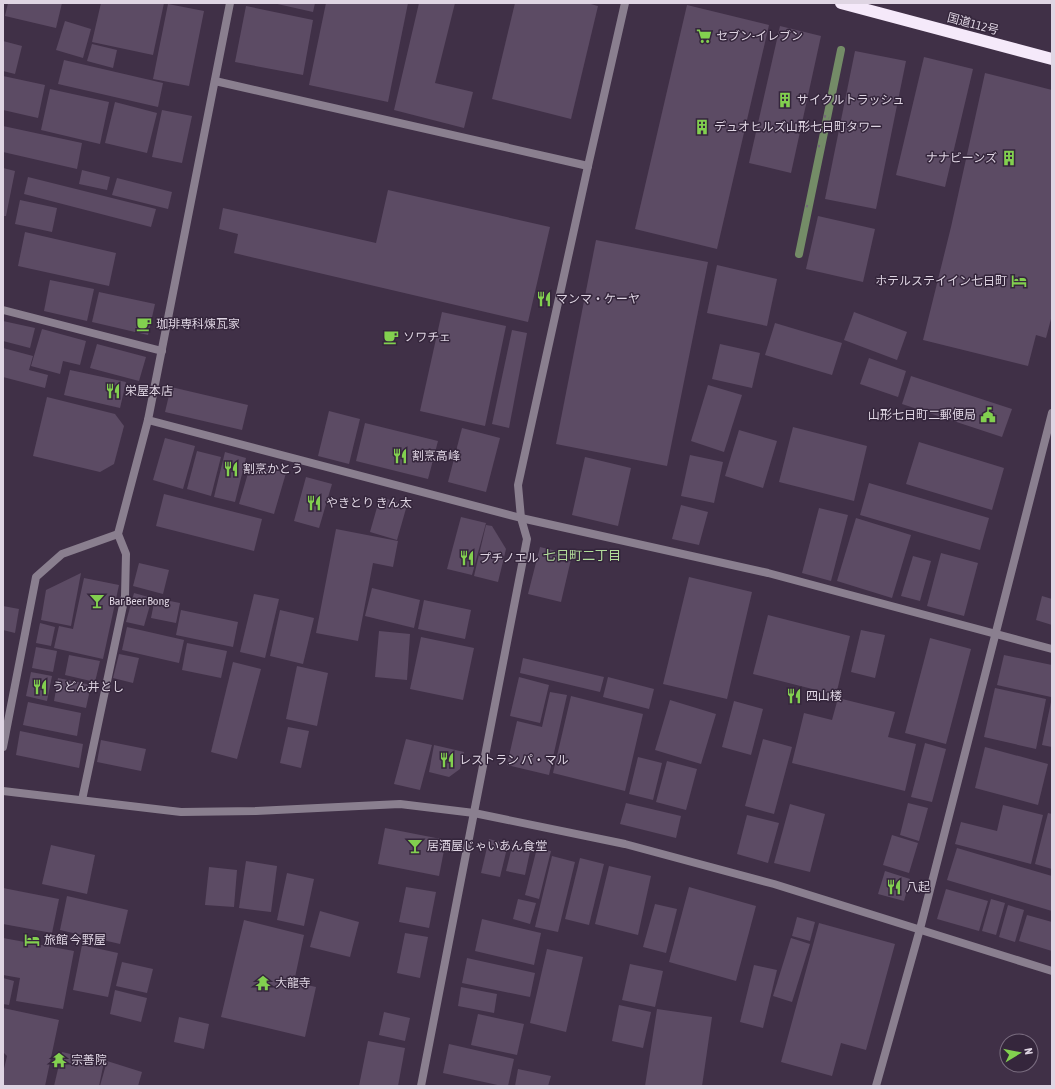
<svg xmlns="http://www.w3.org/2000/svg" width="1055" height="1089" font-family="'Asap Condensed','Noto Sans JP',sans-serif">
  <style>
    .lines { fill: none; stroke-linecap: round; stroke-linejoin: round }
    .stream { stroke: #748c67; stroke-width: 8 }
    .building { fill: #5c4b64 }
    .path { stroke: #75677b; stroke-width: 2.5; stroke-dasharray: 2 3; stroke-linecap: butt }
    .lane { stroke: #8a7f8f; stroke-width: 8 }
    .street { stroke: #8a7f8f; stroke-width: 8 }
    .highway { stroke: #f5e9fa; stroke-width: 12 }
    .labels { text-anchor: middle; stroke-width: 3; stroke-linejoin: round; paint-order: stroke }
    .street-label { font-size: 12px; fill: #dfd5e3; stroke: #35263c }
    .poi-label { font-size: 12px; fill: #dfd5e3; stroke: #35263c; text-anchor: start }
    .neighbourhood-label { font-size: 13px; fill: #b2dd9b; stroke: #35263c }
  </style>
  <rect width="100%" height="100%" fill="#403047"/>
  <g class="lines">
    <!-- stream -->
    <polyline class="stream" points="799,254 841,50"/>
  </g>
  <!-- building -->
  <g class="building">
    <polygon points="8,3 62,3 56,28 5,16"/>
    <polygon points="101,3 164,3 153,55 92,42"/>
    <polygon points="273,3 315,3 313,12"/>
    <polygon points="326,3 408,3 388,102 309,85"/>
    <polygon points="419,3 455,3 435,83 473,92 464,128 394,110"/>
    <polygon points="515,3 587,3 598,6 571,119 492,99"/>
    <polygon points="168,4 204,11 189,86 153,79"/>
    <polygon points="687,5 769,25 717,249 635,229"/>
    <polygon points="246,6 313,20 303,75 235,62"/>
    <polygon points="65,21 91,29 83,58 56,50"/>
    <polygon points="780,26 821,36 791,173 749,163"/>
    <polygon points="3,41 22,46 15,74 3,71"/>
    <polygon points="92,44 117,50 113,68 87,61"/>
    <polygon points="855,51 906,61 876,209 825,199"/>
    <polygon points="924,57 973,69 945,187 896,175"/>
    <polygon points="64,60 163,83 158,107 58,84"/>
    <polygon points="985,73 1052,90 1052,315 1046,338 1036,335 1028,366 923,340 951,227"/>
    <polygon points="3,76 45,85 38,118 3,110"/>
    <polygon points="50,89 109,102 100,144 41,130"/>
    <polygon points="115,102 157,113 147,153 105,143"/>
    <polygon points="162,110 192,116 182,163 152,157"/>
    <polygon points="3,126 82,143 77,169 3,152"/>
    <polygon points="3,168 15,171 6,216 3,216"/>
    <polygon points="82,170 110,177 107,190 79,184"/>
    <polygon points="28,177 156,209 151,227 24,194"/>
    <polygon points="117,178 172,192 168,209 112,195"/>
    <polygon points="388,190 550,227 528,322 234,253 238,234 219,229 223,208 376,243"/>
    <polygon points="20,200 57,208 52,232 15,224"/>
    <polygon points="818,216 875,229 863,282 806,269"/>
    <polygon points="25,232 116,253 109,286 18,266"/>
    <polygon points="596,240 708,262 667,466 556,444"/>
    <polygon points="717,265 777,279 767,326 707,313"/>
    <polygon points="50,280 94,289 87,321 44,311"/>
    <polygon points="99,292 155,304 148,335 92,322"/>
    <polygon points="442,312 506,326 485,426 420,411"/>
    <polygon points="854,312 907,332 897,360 844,340"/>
    <polygon points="3,321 35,328 30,348 3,341"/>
    <polygon points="775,323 842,343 832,375 765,355"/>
    <polygon points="42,329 86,341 80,365 63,361 60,374 31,366"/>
    <polygon points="512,330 527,333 509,428 492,424"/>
    <polygon points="97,344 146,357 139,381 90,368"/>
    <polygon points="720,344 760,353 752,388 712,379"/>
    <polygon points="3,348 33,356 29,370 48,375 45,388 3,377"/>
    <polygon points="869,358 906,371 898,397 860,384"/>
    <polygon points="70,370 126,382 120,408 64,395"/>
    <polygon points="911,376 1012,409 1002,437 902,404"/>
    <polygon points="708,385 742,395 724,452 691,441"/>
    <polygon points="171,387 248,405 242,430 165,412"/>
    <polygon points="47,397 115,414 124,426 114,464 100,472 33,456"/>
    <polygon points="329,411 360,419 349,464 318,456"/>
    <polygon points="365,423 438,441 428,479 356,461"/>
    <polygon points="793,427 867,446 854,501 779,482"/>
    <polygon points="462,428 500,438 486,492 448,482"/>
    <polygon points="739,430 777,441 763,488 725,476"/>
    <polygon points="165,438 195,446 183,489 153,480"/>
    <polygon points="919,442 1004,468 992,510 906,484"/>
    <polygon points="197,451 221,457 211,496 187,489"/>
    <polygon points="225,452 246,458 235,502 214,497"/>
    <polygon points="690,455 723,462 714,503 681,496"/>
    <polygon points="585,457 631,468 618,526 572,515"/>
    <polygon points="251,463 286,473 274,514 239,504"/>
    <polygon points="306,477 332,484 319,528 294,521"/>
    <polygon points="869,483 989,518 980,550 860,515"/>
    <polygon points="164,494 262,519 254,551 156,526"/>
    <polygon points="380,497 407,505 397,540 370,532"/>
    <polygon points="681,505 708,512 699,545 672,539"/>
    <polygon points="819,508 848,515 831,581 802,573"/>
    <polygon points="461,517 486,523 472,575 447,569"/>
    <polygon points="856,518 911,535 892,598 837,581"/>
    <polygon points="486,525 492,526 506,549 498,582 474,576"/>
    <polygon points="336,529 398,541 393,567 373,563 358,641 316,633"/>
    <polygon points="540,547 572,555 561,602 528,594"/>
    <polygon points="941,553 978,563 964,616 927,606"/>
    <polygon points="913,556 931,561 920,601 901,596"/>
    <polygon points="139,563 169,570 163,594 133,586"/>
    <polygon points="81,573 71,626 41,620 46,590"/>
    <polygon points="689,577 752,592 727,699 663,684"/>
    <polygon points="84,578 119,585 103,659 54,648 59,626 73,629"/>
    <polygon points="372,588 420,600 414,628 365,616"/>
    <polygon points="134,593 152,598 144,626 126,622"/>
    <polygon points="254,594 279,599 265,658 240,652"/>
    <polygon points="1042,596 1052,599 1052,625 1036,620"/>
    <polygon points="155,598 180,603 176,623 151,618"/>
    <polygon points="424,600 471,610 465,639 418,629"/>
    <polygon points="3,606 19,609 15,633 3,630"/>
    <polygon points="181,610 238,622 233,647 176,635"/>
    <polygon points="280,610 314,618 303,664 270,656"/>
    <polygon points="768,615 850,636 836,695 753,674"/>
    <polygon points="40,623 55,627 51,646 36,643"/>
    <polygon points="127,627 184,640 179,663 122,650"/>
    <polygon points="861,630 885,635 875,678 851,672"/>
    <polygon points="379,631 410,634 407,680 375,677"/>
    <polygon points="421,637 474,648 463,700 410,689"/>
    <polygon points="930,638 971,649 946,744 905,733"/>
    <polygon points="187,643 227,651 221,678 182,670"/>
    <polygon points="36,647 57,651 53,672 32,668"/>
    <polygon points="119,654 139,658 133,683 113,678"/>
    <polygon points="69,655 100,661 95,682 65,675"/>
    <polygon points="1004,655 1052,665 1052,691 1051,697 997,685"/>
    <polygon points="523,658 604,677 600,692 520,673"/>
    <polygon points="233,662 261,669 237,759 211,752"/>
    <polygon points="297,666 328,673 317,726 286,719"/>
    <polygon points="31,672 52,676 47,701 26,696"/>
    <polygon points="519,677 549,685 540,723 510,716"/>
    <polygon points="608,677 654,689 649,709 603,697"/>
    <polygon points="58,678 91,685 86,708 54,701"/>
    <polygon points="995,688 1046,699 1036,749 984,737"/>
    <polygon points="550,692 567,695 549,775 507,765 517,721 542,727"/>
    <polygon points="571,696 643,714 625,791 553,773"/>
    <polygon points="838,698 895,712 888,737 916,744 905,791 792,763 804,713 832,720"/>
    <polygon points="670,700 716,714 701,764 655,750"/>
    <polygon points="734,701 763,709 751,755 722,747"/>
    <polygon points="28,702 81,713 77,736 23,725"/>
    <polygon points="1051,702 1052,703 1052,747 1042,745"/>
    <polygon points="288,727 309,731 301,768 280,763"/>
    <polygon points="20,731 83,744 79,768 16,755"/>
    <polygon points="406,739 432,745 420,790 394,784"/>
    <polygon points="763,739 792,747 774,814 745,806"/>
    <polygon points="101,740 146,749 141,771 97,762"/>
    <polygon points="925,743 946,749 932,802 911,797"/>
    <polygon points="434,745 464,752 460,769 449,777 429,772"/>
    <polygon points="985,747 1048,764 1038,805 975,788"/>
    <polygon points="638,757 662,763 653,800 629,794"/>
    <polygon points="667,761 697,769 686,810 656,802"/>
    <polygon points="626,803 681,816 676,838 620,824"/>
    <polygon points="908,803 928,808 919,841 900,835"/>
    <polygon points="790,804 825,814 810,872 774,863"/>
    <polygon points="1003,805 1043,815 1031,864 955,844 961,822 997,831"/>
    <polygon points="1048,813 1052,814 1052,869 1035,864"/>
    <polygon points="747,815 779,823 768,863 737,854"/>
    <polygon points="385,828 446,840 439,876 378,864"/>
    <polygon points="892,835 918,843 909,873 883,865"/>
    <polygon points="489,839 508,844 500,877 481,873"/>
    <polygon points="513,843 531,847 525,875 506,871"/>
    <polygon points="51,845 95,855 87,894 42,884"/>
    <polygon points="537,848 551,851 539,899 525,895"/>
    <polygon points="957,848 1052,876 1052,911 947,880"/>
    <polygon points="552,856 575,862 558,932 535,927"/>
    <polygon points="580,858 604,864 589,925 565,919"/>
    <polygon points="246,861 277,866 271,912 239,908"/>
    <polygon points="609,866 651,876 638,935 595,924"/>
    <polygon points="209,867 237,870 234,907 205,905"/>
    <polygon points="885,871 910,879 904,901 878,894"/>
    <polygon points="287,873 314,879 304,926 277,920"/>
    <polygon points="406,887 436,892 429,928 399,922"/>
    <polygon points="689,887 756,906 736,981 669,962"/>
    <polygon points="3,888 59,899 52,933 3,924"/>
    <polygon points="946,889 988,901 979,931 937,919"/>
    <polygon points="67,896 128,910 120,944 60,930"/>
    <polygon points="518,899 536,903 530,924 513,919"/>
    <polygon points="991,899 1005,903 996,935 982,931"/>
    <polygon points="655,904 677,909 666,953 643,947"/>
    <polygon points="1008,905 1024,910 1015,942 999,937"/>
    <polygon points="320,911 359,922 350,957 310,947"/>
    <polygon points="1027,915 1052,922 1052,951 1019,941"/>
    <polygon points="797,917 815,922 810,941 792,936"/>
    <polygon points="482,919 541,933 534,965 475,951"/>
    <polygon points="244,920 304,935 294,982 316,987 305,1037 221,1017"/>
    <polygon points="819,923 895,944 866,1050 841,1043 832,1076 781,1062"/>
    <polygon points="405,933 428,937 420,978 397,973"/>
    <polygon points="3,938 74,951 63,1009 16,1001 20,978 3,975"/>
    <polygon points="791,938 810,944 792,1002 773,996"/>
    <polygon points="82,945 118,953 108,997 73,990"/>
    <polygon points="547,949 583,957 566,1032 530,1023"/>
    <polygon points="467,958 535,973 530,997 462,983"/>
    <polygon points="122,962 153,969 147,993 116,986"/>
    <polygon points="630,964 663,971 655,1007 622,1000"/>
    <polygon points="754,965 777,970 763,1028 740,1022"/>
    <polygon points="3,978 14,981 9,1005 3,1004"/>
    <polygon points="461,987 497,994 494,1013 458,1006"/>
    <polygon points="115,990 147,998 141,1022 110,1014"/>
    <polygon points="619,1005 651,1012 643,1048 612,1041"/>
    <polygon points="3,1008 59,1020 45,1086 3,1086 3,1073 7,1056 3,1052"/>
    <polygon points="657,1009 712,1017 702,1086 645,1086"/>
    <polygon points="384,1012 410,1018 405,1041 379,1035"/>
    <polygon points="478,1014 524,1024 517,1055 471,1045"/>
    <polygon points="179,1017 209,1024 204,1049 174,1042"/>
    <polygon points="368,1041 405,1048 398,1086 359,1086"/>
    <polygon points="449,1044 514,1059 508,1086 502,1086 443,1073"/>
    <polygon points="62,1052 104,1062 99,1086 54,1086"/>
    <polygon points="107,1061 142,1072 138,1086 100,1086"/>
    <polygon points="518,1069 551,1076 548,1086 515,1086"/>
  </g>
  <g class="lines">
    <!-- path -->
    <g class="path">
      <polyline points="824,116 829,118"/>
      <polyline points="818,146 823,147"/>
      <polyline points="806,206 811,207"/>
    </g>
    <!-- lane -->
    <g class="lane">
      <polyline points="148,420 521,518 768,573 1052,649"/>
      <polyline points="3,747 36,577 62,554 118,534"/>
      <polyline points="82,800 125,596 126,554 118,534 148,420 230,3"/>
    </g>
    <!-- street -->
    <g class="street">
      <polyline points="215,81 588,166"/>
      <polyline points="3,310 162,351"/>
      <polyline points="3,791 181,812 256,811 400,804 474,813 625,844 774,884 1052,971"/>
      <polyline points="421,1086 527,539 521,518 518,485 588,166 625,3"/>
      <polyline points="876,1086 920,929 1052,413"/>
    </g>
    <!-- highway -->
    <polyline class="highway" points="841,3 1052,59"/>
  </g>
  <!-- icons -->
  <defs>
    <g id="supermarket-bare" transform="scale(1.2)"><path d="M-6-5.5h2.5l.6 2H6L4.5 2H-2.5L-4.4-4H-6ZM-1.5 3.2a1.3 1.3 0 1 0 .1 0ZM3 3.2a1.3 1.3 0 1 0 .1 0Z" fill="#82d04f" stroke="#35263c" stroke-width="2.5" paint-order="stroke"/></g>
    <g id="building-bare" transform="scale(1.2)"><path d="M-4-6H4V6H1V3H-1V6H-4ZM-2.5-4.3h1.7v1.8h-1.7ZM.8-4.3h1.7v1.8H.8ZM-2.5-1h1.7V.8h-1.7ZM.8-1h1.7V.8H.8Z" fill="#82d04f" stroke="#35263c" stroke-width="2.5" paint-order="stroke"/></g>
    <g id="hotel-bare" transform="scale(1.2)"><path d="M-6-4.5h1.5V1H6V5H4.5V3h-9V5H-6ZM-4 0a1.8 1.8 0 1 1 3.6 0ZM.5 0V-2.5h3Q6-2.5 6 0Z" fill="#82d04f" stroke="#35263c" stroke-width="2.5" paint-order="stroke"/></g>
    <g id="restaurant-bare" transform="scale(1.2)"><path d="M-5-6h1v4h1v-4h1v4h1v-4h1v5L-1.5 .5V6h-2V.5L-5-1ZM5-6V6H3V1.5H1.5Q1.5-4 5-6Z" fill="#82d04f" stroke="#35263c" stroke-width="2.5" paint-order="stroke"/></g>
    <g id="cafe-bare" transform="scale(1.2)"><path d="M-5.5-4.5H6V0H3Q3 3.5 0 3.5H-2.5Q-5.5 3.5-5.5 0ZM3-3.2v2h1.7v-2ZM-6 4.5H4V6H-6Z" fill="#82d04f" stroke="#35263c" stroke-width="2.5" paint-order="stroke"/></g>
    <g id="civic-bare" transform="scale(1.2)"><path d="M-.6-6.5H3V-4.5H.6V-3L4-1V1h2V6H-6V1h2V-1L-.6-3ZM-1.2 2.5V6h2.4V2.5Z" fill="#82d04f" stroke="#35263c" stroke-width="2.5" paint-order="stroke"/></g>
    <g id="bar-bare" transform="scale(1.2)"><path d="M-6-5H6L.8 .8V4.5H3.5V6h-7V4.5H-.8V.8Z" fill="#82d04f" stroke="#35263c" stroke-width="2.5" paint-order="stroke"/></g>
    <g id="temple-bare" transform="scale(1.2)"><path d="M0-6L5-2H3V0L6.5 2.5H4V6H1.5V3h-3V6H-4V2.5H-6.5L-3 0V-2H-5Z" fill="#82d04f" stroke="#35263c" stroke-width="2.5" paint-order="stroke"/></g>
  </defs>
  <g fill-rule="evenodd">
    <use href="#supermarket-bare" x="704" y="36"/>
    <use href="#building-bare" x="785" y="100"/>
    <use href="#building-bare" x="702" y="127"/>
    <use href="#building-bare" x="1009" y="158"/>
    <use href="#hotel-bare" x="1019" y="281"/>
    <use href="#restaurant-bare" x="544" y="299"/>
    <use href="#cafe-bare" x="144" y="324"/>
    <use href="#cafe-bare" x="391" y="337"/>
    <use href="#restaurant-bare" x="113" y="391"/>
    <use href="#civic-bare" x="988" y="415"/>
    <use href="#restaurant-bare" x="400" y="456"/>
    <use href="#restaurant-bare" x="231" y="469"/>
    <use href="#restaurant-bare" x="314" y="503"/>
    <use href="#restaurant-bare" x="467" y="558"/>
    <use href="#bar-bare" x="97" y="601"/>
    <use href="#restaurant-bare" x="40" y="687"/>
    <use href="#restaurant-bare" x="794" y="696"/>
    <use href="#restaurant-bare" x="447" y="760"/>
    <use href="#bar-bare" x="415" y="846"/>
    <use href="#restaurant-bare" x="894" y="887"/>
    <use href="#hotel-bare" x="32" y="940"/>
    <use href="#temple-bare" x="263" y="983"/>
    <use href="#temple-bare" x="59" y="1060"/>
  </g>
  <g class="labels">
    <!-- street labels -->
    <g class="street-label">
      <text transform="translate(973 24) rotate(15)" y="4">国道112号</text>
    </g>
    <!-- poi labels -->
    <g class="poi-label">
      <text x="716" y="40">セブン-イレブン</text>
      <text x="797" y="104">サイクルトラッシュ</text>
      <text x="714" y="131">デュオヒルズ山形七日町タワー</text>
      <text x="997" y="162" text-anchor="end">ナナビーンズ</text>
      <text x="1007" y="285" text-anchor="end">ホテルステイイン七日町</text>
      <text x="556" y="303">マンマ・ケーヤ</text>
      <text x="156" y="328">珈琲専科煉瓦家</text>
      <text x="403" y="341">ソワチェ</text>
      <text x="125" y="395">栄屋本店</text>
      <text x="976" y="419" text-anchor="end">山形七日町二郵便局</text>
      <text x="412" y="460">割烹高峰</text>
      <text x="243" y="473">割烹かとう</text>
      <text x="326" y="507">やきとり きん太</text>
      <text x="479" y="562">プチノエル</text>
      <text x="109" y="605">Bar Beer Bong</text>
      <text x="52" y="691">うどん井とし</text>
      <text x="806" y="700">四山楼</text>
      <text x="459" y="764">レストラン パ・マル</text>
      <text x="427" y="850">居酒屋じゃいあん食堂</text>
      <text x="906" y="891">八起</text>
      <text x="44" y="944">旅館 今野屋</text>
      <text x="275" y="987">大龍寺</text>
      <text x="71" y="1064">宗善院</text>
    </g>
    <!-- neighbourhood labels -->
    <g class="neighbourhood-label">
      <text x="582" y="560">七日町二丁目</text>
    </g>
  </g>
  <!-- border -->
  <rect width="1055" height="1089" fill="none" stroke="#dfd5e3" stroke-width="8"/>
  <!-- north arrow -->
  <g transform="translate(1019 1053) rotate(80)"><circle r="19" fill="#35263c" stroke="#796c7f"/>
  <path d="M0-3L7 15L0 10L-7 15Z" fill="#82d04f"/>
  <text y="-6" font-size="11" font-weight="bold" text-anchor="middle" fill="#dfd5e3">N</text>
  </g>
</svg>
